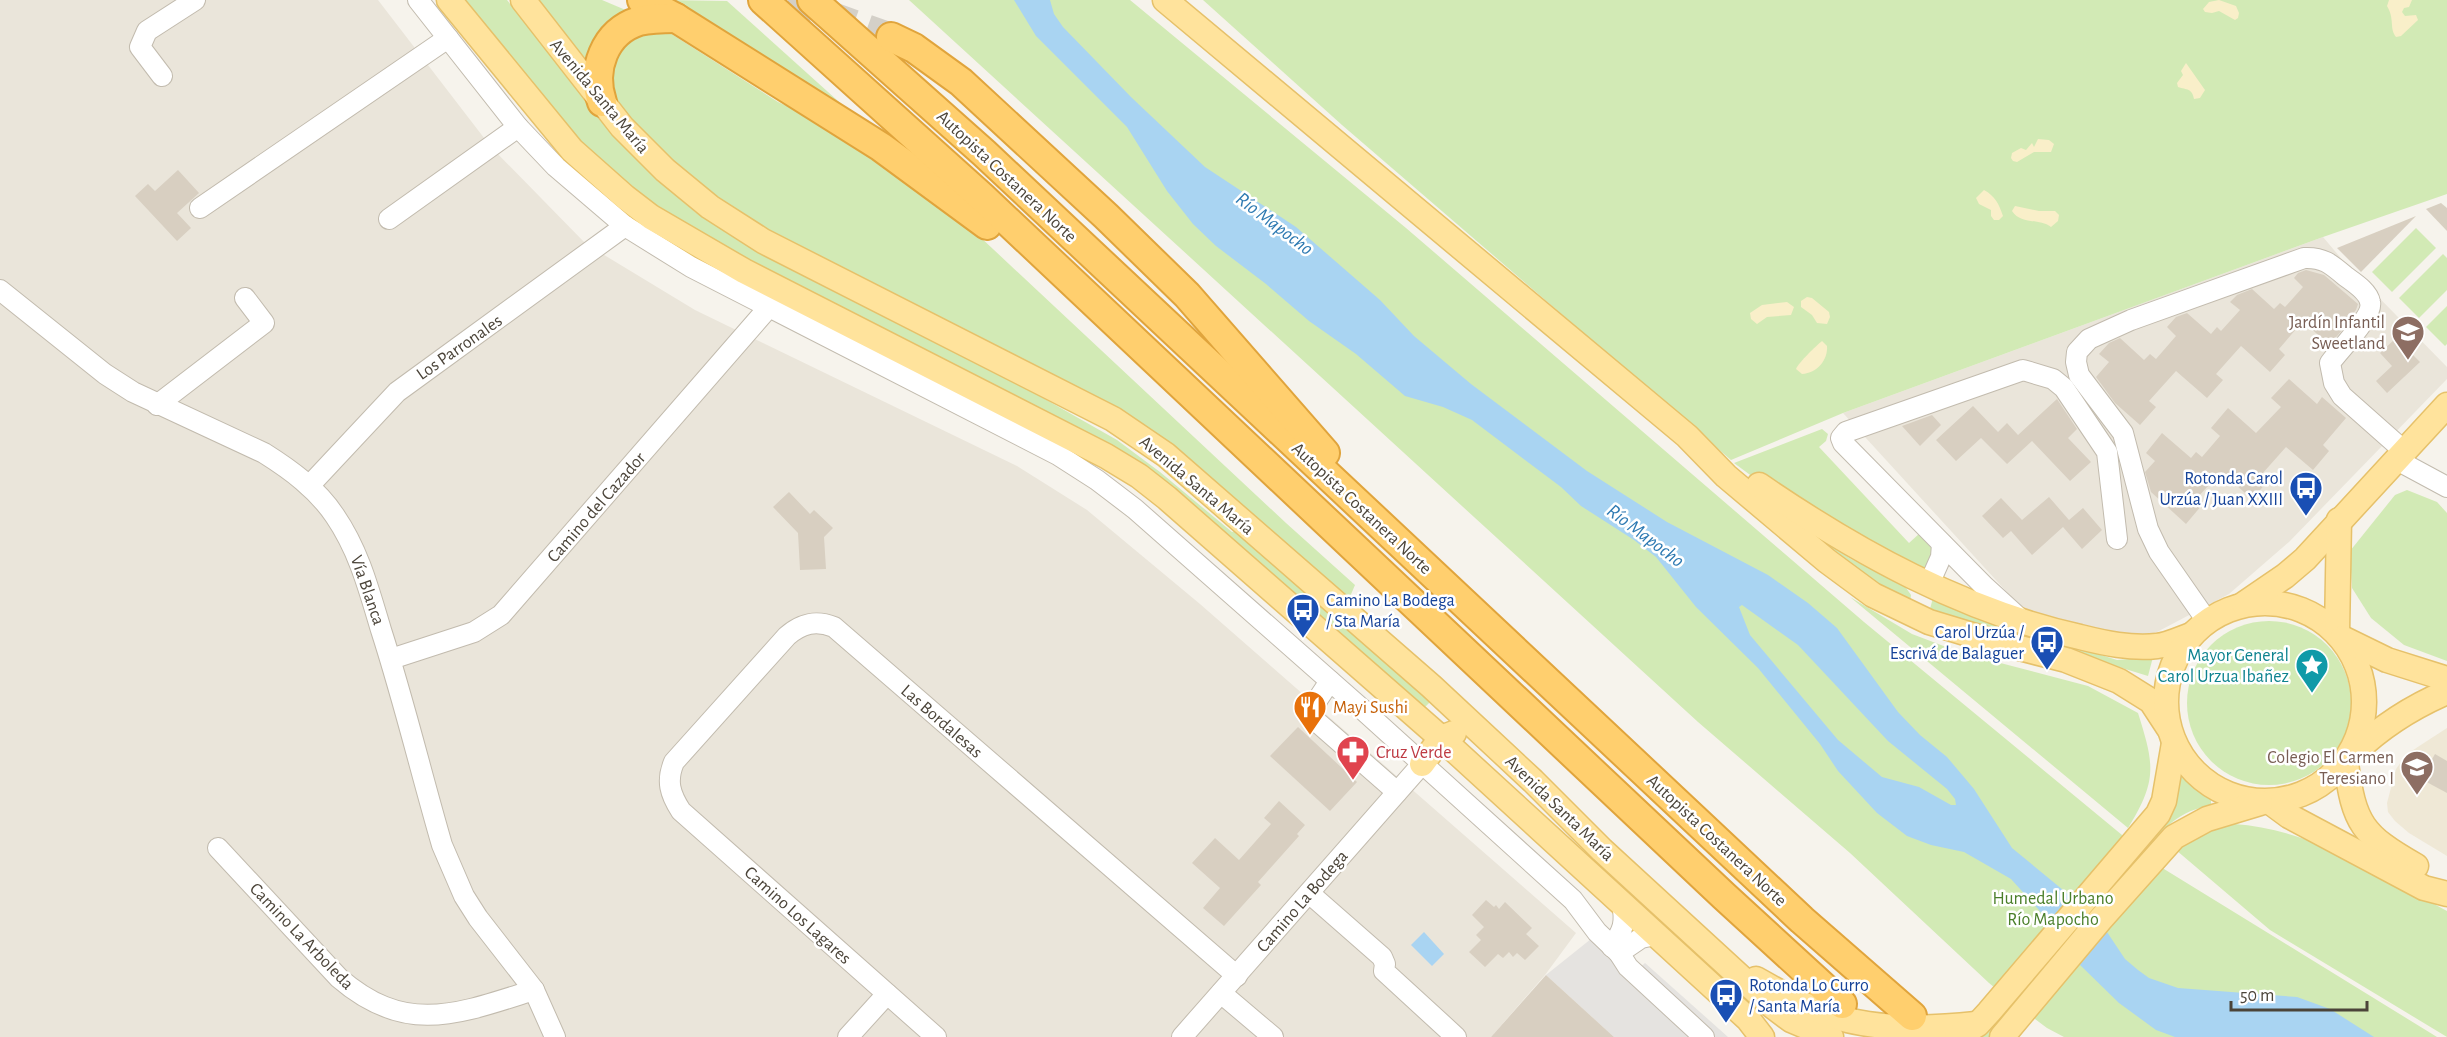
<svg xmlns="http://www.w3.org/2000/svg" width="2447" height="1037" font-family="'Alegreya Sans',sans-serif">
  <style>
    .residential { fill: #eae5da }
    .education { fill: #efe8d6 }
    .green { fill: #d2eab5 }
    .sand { fill: #f9efc9 }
    .parking { fill: #e5e3e0 }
    .water { fill: #a9d4f2; fill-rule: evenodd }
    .building { fill: #d8cfc1 }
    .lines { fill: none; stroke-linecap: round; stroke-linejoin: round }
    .highway-tunnel { stroke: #d4d0c8; stroke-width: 28; stroke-dasharray: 28 14; stroke-linecap: butt }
    .minor-casing { stroke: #c2bbae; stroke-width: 22 }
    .major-casing { stroke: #e6c16a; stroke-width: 27 }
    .highway-casing { stroke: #e0a43c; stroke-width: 32 }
    .minor { stroke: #fff; stroke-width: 20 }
    .major { stroke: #ffe39c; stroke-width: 24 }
    .highway { stroke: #ffcf6e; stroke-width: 28 }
    .labels { text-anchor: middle; stroke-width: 5; stroke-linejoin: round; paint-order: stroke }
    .street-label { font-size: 18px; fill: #4b4439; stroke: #fff }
    .education-label { font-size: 18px; fill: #785e54; stroke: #fff; text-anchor: end }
    .transit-label { font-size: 18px; fill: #164399; stroke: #fff; text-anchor: end }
    .culture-label { font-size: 18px; fill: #0d838f; stroke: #fff; text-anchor: end }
    .food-label { font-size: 18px; fill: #c56008; stroke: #fff; text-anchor: start }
    .health-label { font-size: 18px; fill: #be3a42; stroke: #fff; text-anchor: start }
    .park-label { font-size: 18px; fill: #4a7f2a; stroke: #fff }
    .water-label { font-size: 20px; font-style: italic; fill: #2e7ab2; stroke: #fff }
  </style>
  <rect width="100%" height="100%" fill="#f6f3ec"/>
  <!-- residential -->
  <g class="residential">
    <polygon points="0,0 378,0 491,147 586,244 695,310 1017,466 1087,510 1200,604 1576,933 1545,975 1491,1037 0,1037"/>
    <polygon points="2323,237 2345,263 2447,367 2447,379 2289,542 2229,594 2157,632 2139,637 2047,622 2027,614 1843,413"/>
  </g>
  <!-- education -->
  <polygon class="education" points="2447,728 2447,856 2409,833 2395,821 2388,812 2387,803 2396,769 2407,754"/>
  <!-- green -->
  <g class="green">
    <polygon points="462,0 507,0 618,140 656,178 695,212 759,251 1029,390 1117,440 1160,472 1232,532 1235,531 1315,599 1430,702 1423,709 1172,488 746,262 655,209 596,162"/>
    <polygon points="535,0 602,0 628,11 587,67"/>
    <polygon points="664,0 727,1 858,119"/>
    <path d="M909 0H1130L1406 228 1864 622 2139 849 2178 774 2181 773 2199 791 2211 798V806C2181 809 2161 829 2145 854L2164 869 2437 1037H2064L2047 1028 2016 1005 1989 1037H1981L2012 1002 1989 983 1850 853 1698 722Z"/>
    <polygon points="1203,0 2447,0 2447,194 2323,237 1843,413 1731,460 1342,125"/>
    <polygon points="657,30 670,33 778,102 802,113 947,206 1286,523 1355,585 1349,599 1203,472 767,232 734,212 673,165 617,105 611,75 620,47 633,36"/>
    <polygon points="2416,228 2436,248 2392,292 2372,272"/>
    <polygon points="2443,254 2447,258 2447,290 2419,318 2399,298"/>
    <polygon points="2447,306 2447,344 2445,346 2426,327"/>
    <path d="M1822 429 1828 434 1826 441 1819 447 1909 543 1920 533C1937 552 1935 555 1923 576L1761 483 1734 463Z"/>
    <polygon points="2407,490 2437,502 2447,513 2447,661 2404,645 2371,618 2352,588 2350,551 2395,495"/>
    <polygon points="1816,537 1851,559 1904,585 1911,595 1910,605 1865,582"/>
    <polygon points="1934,594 1967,613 2117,660 2153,657 2148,676 1930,609"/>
    <path d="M1850 597 1912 634 1962 653 2088 686 2138 713C2154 764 2158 780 2128 828Z"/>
    <circle cx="2269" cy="703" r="82"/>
    <path d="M2234 824C2312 829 2380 875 2447 911V1037L2270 930 2176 850 2217 825Z"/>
  </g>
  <!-- sand -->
  <g class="sand">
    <polygon points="2219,0 2236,6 2239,13 2238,18 2235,20 2219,11 2212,13 2205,12 2203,9 2209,2"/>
    <path d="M2389 0H2412L2409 7 2404 8 2402 12 2405 16 2416 15 2418 20 2401 36 2396 37C2389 28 2395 19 2387 6Z"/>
    <path d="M2186 63 2205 90 2200 98 2194 99C2192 88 2187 90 2178 87L2177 83 2183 75 2181 71Z"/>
    <polygon points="2038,139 2049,140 2054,144 2051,152 2034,152 2017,162 2013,161 2011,158 2012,153 2021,148 2026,150 2032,143 2034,147"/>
    <path d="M1984 190C1995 196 1999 204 2003 216L1999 220H1994L1991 216V210L1979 204 1976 198Z"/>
    <path d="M2015 206 2039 211H2055L2059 215 2058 221 2051 227C2039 218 2021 225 2012 211Z"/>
    <polygon points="1807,297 1812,298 1829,312 1830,317 1827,324 1817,323 1812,315 1801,307 1801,301"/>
    <polygon points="1787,302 1794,307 1791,315 1767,317 1757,324 1751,319 1750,313 1762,305"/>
    <path d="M1822 341 1827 346C1828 360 1817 373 1802 374L1796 369C1798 363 1817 345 1822 341Z"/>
  </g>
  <!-- parking -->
  <polygon class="parking" points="1591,939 1633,974 1645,963 1728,1037 1614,1037 1546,975"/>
  <!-- water -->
  <g class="water">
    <path d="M1014 0H1050L1054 14 1063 27 1131 97 1205 167 1296 227 1380 300 1414 336 1471 384 1587 471 1667 522 1768 575 1808 603 1837 628 1898 712 1920 735 1947 757 1974 789 2012 848 2074 899 2103 926 2125 959 2138 970 2149 978 2178 988 2297 997 2330 1009 2374 1037H2175L2156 1030 2119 1003 2077 962 2039 910 2011 879 1964 852 1931 845 1907 836 1877 813 1838 771 1820 744 1758 668 1696 607 1656 557 1634 540 1581 506 1561 487 1472 420 1443 407 1405 396 1356 354 1309 321 1266 284 1216 246 1193 224 1167 191 1127 127 1036 36ZM1742 605 1798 645 1888 741 1947 789 1955 799 1956 805H1951L1919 787 1882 777 1838 740 1750 635 1739 607Z"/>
    <polygon points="1424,932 1444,954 1432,966 1411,945"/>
  </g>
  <!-- building -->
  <g class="building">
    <polygon points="178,170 199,193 177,213 191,228 177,241 135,196 148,184 155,191"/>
    <polygon points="2441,203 2447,208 2447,231 2426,209"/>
    <polygon points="2416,216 2361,272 2337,248"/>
    <polygon points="2306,270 2324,275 2358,304 2356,310 2343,325 2345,327 2329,345 2303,321 2279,349 2285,355 2270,372 2241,346 2216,374 2223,380 2207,398 2176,371 2149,401 2156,407 2140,425 2115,403 2096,377 2109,362 2099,354 2109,343 2120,338 2144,360 2150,354 2156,359 2176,336 2167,327 2176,317 2187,313 2211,334 2217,327 2221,331 2240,310 2230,302 2237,295 2252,289 2274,309 2280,303 2285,307 2303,287 2294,278 2298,273"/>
    <polygon points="2396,338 2420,362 2387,393 2376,381 2392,366 2380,353"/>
    <polygon points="2289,379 2317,404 2322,397 2346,418 2323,445 2329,451 2313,470 2286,447 2262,474 2269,480 2252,499 2221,472 2196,499 2202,505 2186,524 2151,492 2145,472 2155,461 2146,453 2162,433 2191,458 2196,452 2202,457 2220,436 2211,428 2228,408 2256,433 2281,407 2271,398"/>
    <polygon points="2057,399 2077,429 2068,438 2091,462 2070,481 2032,441 2007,464 1981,438 1956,461 1936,440 1973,406 1998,432 2007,423 2018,435"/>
    <polygon points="1932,415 1941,425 1920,446 1902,426"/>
    <polygon points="789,492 810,514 814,510 833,528 824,537 826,569 800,570 798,533 773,507"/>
    <polygon points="2049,497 2069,520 2083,508 2102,530 2082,549 2063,527 2032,555 2011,531 2003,538 1982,516 2001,498 2022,520"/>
    <polygon points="1298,727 1357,782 1330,811 1270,756"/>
    <polygon points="2435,754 2447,761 2447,793 2421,779"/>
    <polygon points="1279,801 1305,825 1297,834 1299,836 1258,882 1261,885 1224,926 1203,908 1220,888 1192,863 1215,838 1239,860 1271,824 1264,818"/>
    <polygon points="1486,900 1494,907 1496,905 1499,909 1505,902 1532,928 1526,934 1539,946 1525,960 1517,953 1513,957 1509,952 1503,958 1498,954 1485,967 1469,952 1481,940 1476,935 1484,927 1472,915"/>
    <polygon points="1546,975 1614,1037 1491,1037"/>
  </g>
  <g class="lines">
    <!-- highway-tunnel -->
    <polyline class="highway-tunnel" points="788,0 891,37"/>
    <!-- minor casing -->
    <g class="minor-casing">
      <g id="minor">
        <polyline points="418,0 518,127 556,167 625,226 691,267 1058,455 1097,480 1135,509 1362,709 1573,900 1597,932 1619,953 1628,967 1704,1037"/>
        <polyline points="162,76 140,47 147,31 195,0"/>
        <polyline points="200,208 448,38"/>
        <polyline points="389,219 518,127"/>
        <path d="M0 290 105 374 133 392 264 453C291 470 317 489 335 516 359 551 369 590 381 630 404 701 421 773 442 845L464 896 478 918 534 990 555 1037"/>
        <polyline points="157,405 264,323 245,298"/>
        <polyline points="2395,459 2447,487"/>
        <polyline points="309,486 397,392 625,226"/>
        <polyline points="1929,584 1941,557 1942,544"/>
        <polyline points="2019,618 1985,587 1843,443 1841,438 1846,432 2023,370 2053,379 2064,388 2107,452 2117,539"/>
        <path d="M2207 621 2159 552 2148 529 2123 433 2079 375 2076 362 2077 352 2089 339 2131 320 2304 258C2323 257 2331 264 2345 276 2353 282 2368 291 2370 302 2374 316 2339 350 2330 363L2334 383 2342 396 2403 450"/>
        <polyline points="391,659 474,632 501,615 769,307"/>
        <polyline points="1330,681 1318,699 1312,713 1317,722 1397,792"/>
        <path d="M218 848 339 978C406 1036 458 1014 534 990"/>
        <polyline points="1309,893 1382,957 1385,964 1384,971 1456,1037"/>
        <path d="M1612 947C1623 930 1626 923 1622 904"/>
        <polyline points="1619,953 1641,938 1655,935"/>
        <polyline points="1221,993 1273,1037"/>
        <polyline points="848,1037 887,994"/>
        <path d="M936 1037 681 811C670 794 666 781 674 762L787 636C802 623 816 620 834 627L1237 976"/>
        <polyline points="1182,1037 1422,764"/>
      </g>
    </g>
    <!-- major casing -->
    <g class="major-casing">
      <g id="major">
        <polyline points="449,0 572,150 625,197 651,217 744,271 1106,456 1139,476 1167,498 1441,738 1748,1019 1762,1037"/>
        <polyline points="523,0 622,127 665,170 710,207 763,241 1113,419 1166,455 1431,686 1533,781 1602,850 1771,1005 1791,1020 1831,1037"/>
        <polyline points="1165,0 1687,436 1726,476 1827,561 1873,595 1929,622 1985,639 2066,660 2119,681 2151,701 2168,727"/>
        <path d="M1759 485C1857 552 1963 611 2080 637 2104 643 2131 649 2157 646 2168 645 2180 639 2191 635"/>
        <circle cx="2265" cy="702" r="99"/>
        <polyline points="2244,604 2285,576 2305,559 2447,405"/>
        <polyline points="2337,633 2339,520"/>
        <polyline points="2342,638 2387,660 2447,679"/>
        <path d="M2355 752C2382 726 2412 707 2447 692"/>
        <path d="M2346 763C2354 824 2362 835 2416 866"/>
        <polyline points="1422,764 1441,738 1454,733"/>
        <polyline points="2270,802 2289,816 2424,888 2447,894"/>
        <path d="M1756 979C1779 992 1802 1005 1827 1014 1871 1030 1930 1029 1976 1024"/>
        <polyline points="1957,1037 1978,1024 1989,1012 2158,814 2164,801 2174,743"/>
        <polyline points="2002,1037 2100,920 2174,837 2207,819 2260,803"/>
      </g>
    </g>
    <!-- highway casing -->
    <g class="highway-casing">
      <g id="highway">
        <polyline points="642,0 676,18 881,147 987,225"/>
        <polyline points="763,0 982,197 1724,896 1842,1004"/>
        <polyline points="812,0 984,153 1802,920 1912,1016"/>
        <polyline points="891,37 914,48 961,82 1106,216 1187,295 1325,453"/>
        <path d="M602 102C591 70 604 32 639 21 651 18 664 18 676 18"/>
      </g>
    </g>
    <!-- minor -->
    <use href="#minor" class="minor"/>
    <!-- major -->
    <use href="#major" class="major"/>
    <!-- highway -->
    <use href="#highway" class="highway"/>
  </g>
  <!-- icons -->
  <defs>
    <g id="school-pin" transform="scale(1.725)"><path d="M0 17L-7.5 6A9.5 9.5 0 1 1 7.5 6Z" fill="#8d6e63" stroke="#fff"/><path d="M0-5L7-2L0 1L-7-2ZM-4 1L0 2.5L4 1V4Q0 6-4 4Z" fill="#fff"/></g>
    <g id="bus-pin" transform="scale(1.725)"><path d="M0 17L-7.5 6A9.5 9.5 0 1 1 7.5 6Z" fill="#1a4fb4" stroke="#fff"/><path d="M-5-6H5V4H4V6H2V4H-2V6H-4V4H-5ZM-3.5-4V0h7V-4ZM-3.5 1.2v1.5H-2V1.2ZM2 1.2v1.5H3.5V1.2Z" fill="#fff"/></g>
    <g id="sight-pin" transform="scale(1.725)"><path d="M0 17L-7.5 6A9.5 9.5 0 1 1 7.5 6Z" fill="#0f9aa8" stroke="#fff"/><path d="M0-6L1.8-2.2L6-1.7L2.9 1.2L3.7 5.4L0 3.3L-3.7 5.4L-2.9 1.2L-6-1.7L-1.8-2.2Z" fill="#fff"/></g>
    <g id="restaurant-pin" transform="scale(1.725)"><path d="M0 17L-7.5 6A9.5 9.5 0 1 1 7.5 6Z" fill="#e8710a" stroke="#fff"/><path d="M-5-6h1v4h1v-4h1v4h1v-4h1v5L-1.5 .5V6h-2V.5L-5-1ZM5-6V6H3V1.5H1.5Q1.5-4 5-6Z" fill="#fff"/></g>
    <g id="pharmacy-pin" transform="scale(1.725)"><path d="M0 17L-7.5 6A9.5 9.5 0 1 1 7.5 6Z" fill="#e0444e" stroke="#fff"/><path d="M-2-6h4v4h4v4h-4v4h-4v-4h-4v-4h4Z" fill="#fff"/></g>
  </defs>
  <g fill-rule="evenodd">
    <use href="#school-pin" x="2408" y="332"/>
    <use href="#bus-pin" x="2306" y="488"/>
    <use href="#bus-pin" x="1303" y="610"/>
    <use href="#bus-pin" x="2047" y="642"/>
    <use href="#sight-pin" x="2312" y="665"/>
    <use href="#restaurant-pin" x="1310" y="707"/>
    <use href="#pharmacy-pin" x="1353" y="752"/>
    <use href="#school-pin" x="2417" y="767"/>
    <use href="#bus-pin" x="1726" y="995"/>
  </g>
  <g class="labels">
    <!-- street labels -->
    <g class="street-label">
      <text transform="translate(600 96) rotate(50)" y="6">Avenida Santa María</text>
      <text transform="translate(1007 176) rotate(43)" y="6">Autopista Costanera Norte</text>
      <text transform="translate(459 347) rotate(-35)" y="6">Los Parronales</text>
      <text transform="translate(1197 485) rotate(40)" y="6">Avenida Santa María</text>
      <text transform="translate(596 507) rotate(-49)" y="6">Camino del Cazador</text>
      <text transform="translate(1362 508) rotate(43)" y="6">Autopista Costanera Norte</text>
      <text transform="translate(368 590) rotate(71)" y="6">Vía Blanca</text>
      <text transform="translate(942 721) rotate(41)" y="6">Las Bordalesas</text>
      <text transform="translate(1560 808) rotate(44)" y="6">Avenida Santa María</text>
      <text transform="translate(1717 840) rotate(43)" y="6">Autopista Costanera Norte</text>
      <text transform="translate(1302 901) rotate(-49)" y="6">Camino La Bodega</text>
      <text transform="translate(798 915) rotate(42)" y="6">Camino Los Lagares</text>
      <text transform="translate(302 936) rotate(46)" y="6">Camino La Arboleda</text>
    </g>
    <!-- education labels -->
    <g class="education-label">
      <text x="2385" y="328">Jardín Infantil<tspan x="2385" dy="21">Sweetland</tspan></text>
      <text x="2394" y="763">Colegio El Carmen<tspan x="2394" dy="21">Teresiano I</tspan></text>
    </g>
    <!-- transit labels -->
    <g class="transit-label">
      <text x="2283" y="484">Rotonda Carol<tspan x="2283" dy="21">Urzúa / Juan XXIII</tspan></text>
      <text x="1326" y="606" text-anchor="start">Camino La Bodega<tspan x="1326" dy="21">/ Sta María</tspan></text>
      <text x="2024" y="638">Carol Urzúa /<tspan x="2024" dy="21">Escrivá de Balaguer</tspan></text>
      <text x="1749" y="991" text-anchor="start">Rotonda Lo Curro<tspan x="1749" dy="21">/ Santa María</tspan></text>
    </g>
    <!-- culture labels -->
    <g class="culture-label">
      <text x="2289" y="661">Mayor General<tspan x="2289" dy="21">Carol Urzua Ibañez</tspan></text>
    </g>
    <!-- food labels -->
    <g class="food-label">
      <text x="1333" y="713">Mayi Sushi</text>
    </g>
    <!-- health labels -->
    <g class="health-label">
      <text x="1376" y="758">Cruz Verde</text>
    </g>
    <!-- park labels -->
    <g class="park-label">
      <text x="2053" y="904">Humedal Urbano<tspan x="2053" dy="21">Río Mapocho</tspan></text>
    </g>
    <!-- water labels -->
    <g class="water-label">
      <text transform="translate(1275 223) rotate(37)" y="7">Río Mapocho</text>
      <text transform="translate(1646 535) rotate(37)" y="7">Río Mapocho</text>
    </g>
  </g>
  <!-- scale -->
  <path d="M2231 1001v9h136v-9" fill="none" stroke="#4b4439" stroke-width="3"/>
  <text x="2240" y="1001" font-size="18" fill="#4b4439" stroke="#ffffff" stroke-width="4.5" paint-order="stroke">50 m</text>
</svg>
